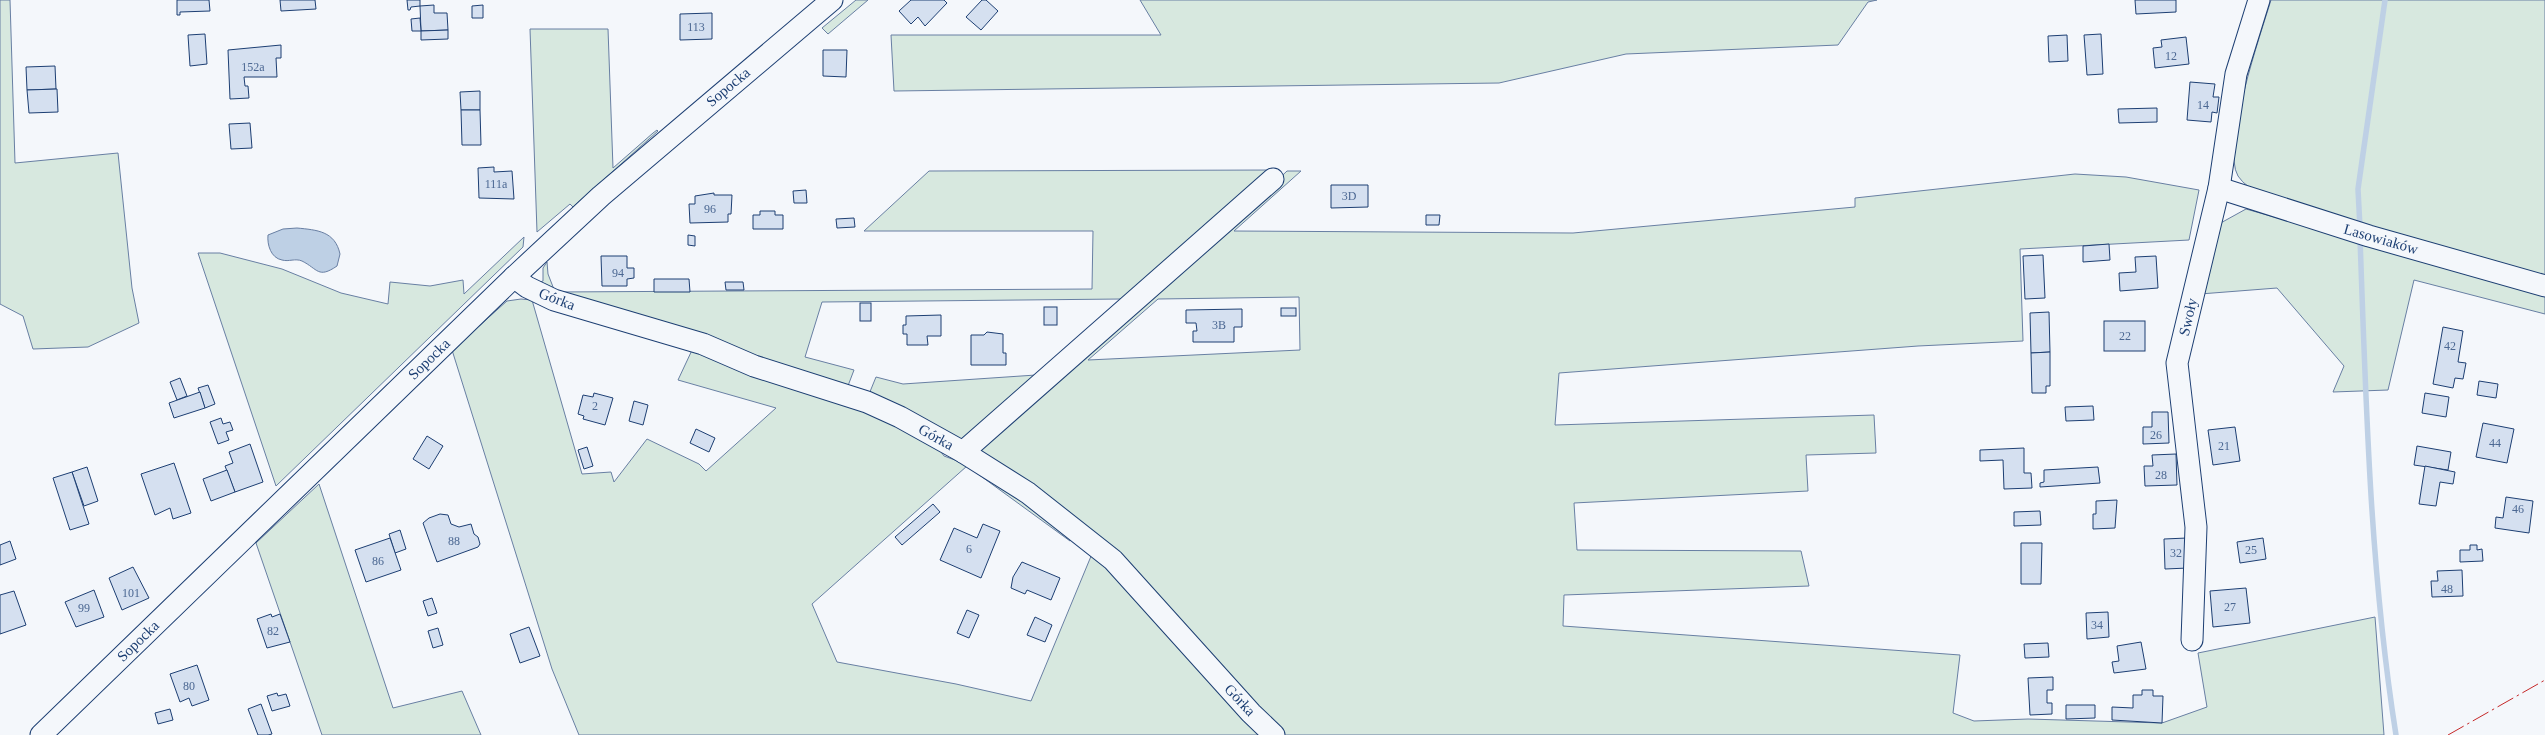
<svg xmlns="http://www.w3.org/2000/svg" width="2545" height="735" font-family="'Times New Roman',serif">
  <style>
    .green { fill: #d7e8df; stroke: #687fa3; fill-rule: evenodd }
    .water { fill: #bed0e5; stroke: #687fa3 }
    .lines { fill: none; stroke-linecap: round; stroke-linejoin: round }
    .stream { stroke: #bed0e5; stroke-width: 5.5 }
    .building { fill: #d5e0f0; stroke: #1d3f73 }
    .minor-casing { stroke: #1d3f73; stroke-width: 23 }
    .minor { stroke: #f4f7fb; stroke-width: 21 }
    .power { stroke: #c62828; stroke-width: 1; stroke-dasharray: 18 4 2.5 4; stroke-linecap: butt }
    .labels { text-anchor: middle; stroke-width: 4; stroke-linejoin: round; paint-order: stroke }
    .number-label { font-size: 12px; fill: #4b6792 }
    .street-label { font-size: 15px; fill: #1d3f73; stroke: #f4f7fb }
  </style>
  <rect width="100%" height="100%" fill="#f4f7fb"/>
  <!-- green -->
  <g class="green">
    <polygon points="0,0 10,0 15,163 118,153 132,288 139,323 88,347 33,349 23,316 0,304"/>
    <polygon points="856,0 868,0 828,34 822,28"/>
    <polygon points="1140,0 1877,0 1868,2 1838,45 1626,54 1499,83 894,91 891,35 1161,35"/>
    <path d="M2271 0H2545V277L2292 205C2274 198 2249 193 2238 176 2221 148 2261 33 2271 0Z"/>
    <polygon points="530,29 608,29 613,168 653,133 657,130 658,131 573,207 570,204 537,232"/>
    <polygon points="1276,170 1054,365 1052,361 1121,299 822,302 805,357 854,370 846,391 706,340 554,295 543,288 540,282 543,281 543,268 547,262 548,274 555,292 1092,289 1093,231 864,231 929,171"/>
    <path d="M1287 171H1301L1234 231 1573 233 1855 207V198L2075 174 2126 177 2199 190 2189 240 2020 249 2023 341 1918 346 1559 373 1555 425 1874 415 1876 453 1806 455 1808 491 1574 503 1577 550 1801 551 1809 586 1564 595 1563 626 1960 655 1953 713 1974 721 2028 719 2162 723 2207 707 2198 653 2375 617 2384 735H1285L1232 686 1226 695 1268 735H579L552 669 452 350 507 301 521 299 532 300 582 474 611 472 614 482 647 439 699 464 706 471 776 408 678 380 693 348 791 384 877 411 924 435 933 441 944 456 985 471 1076 533 1070 541 967 466 812 604 837 662 956 684 1031 701 1094 549 1147 601 1156 598 1098 536 975 452 982 442 1224 231ZM1299 297 1300 350 1088 360 1158 299Z"/>
    <polygon points="2246,209 2545,294 2545,314 2414,280 2388,390 2333,392 2344,366 2277,288 2200,294 2217,225"/>
    <polygon points="524,237 523,247 276,486 198,253 220,253 282,269 341,293 388,304 390,282 430,286 463,280 464,294"/>
    <polygon points="1036,375 962,442 867,399 876,377 903,384"/>
    <polygon points="319,484 393,708 462,691 481,735 322,735 256,543"/>
  </g>
  <!-- water -->
  <path class="water" d="M297 228C317 230 335 231 340 254L337 266C318 279 318 269 302 261 295 258 289 262 282 260 271 258 267 245 268 235L283 229Z"/>
  <g class="lines">
    <!-- stream -->
    <g class="stream">
      <polyline points="2360,228 2358,189 2385,0"/>
      <path d="M2360 238C2366 403 2370 571 2396 735"/>
    </g>
  </g>
  <!-- building -->
  <g class="building">
    <polygon points="177,0 209,0 210,11 180,12 180,15 177,15"/>
    <polygon points="280,0 315,0 316,9 281,11"/>
    <polygon points="407,0 420,0 420,6 411,7 410,10 408,10"/>
    <polygon points="911,0 944,0 947,3 925,26 918,17 911,24 899,11"/>
    <polygon points="982,0 986,0 998,11 981,30 966,17"/>
    <polygon points="2135,0 2176,0 2176,12 2136,14"/>
    <polygon points="434,5 434,13 447,13 448,30 421,31 420,6"/>
    <polygon points="483,5 483,18 472,18 472,6"/>
    <polygon points="712,13 712,39 680,40 680,14"/>
    <polygon points="420,18 421,31 412,31 411,19"/>
    <polygon points="448,30 448,39 421,40 421,31"/>
    <polygon points="205,34 207,64 190,66 188,35"/>
    <polygon points="2101,34 2103,74 2087,75 2084,35"/>
    <polygon points="2067,35 2068,61 2049,62 2048,36"/>
    <polygon points="2186,37 2189,64 2155,68 2153,48 2162,47 2161,40"/>
    <polygon points="281,45 281,58 276,58 277,77 244,77 245,86 248,86 249,98 230,99 228,50"/>
    <polygon points="823,50 847,50 846,77 823,76"/>
    <polygon points="55,66 56,89 27,90 26,67"/>
    <polygon points="2190,82 2215,84 2213,97 2219,97 2217,113 2212,112 2211,122 2187,120"/>
    <polygon points="57,89 58,112 29,113 27,90"/>
    <polygon points="480,91 480,110 461,110 460,92"/>
    <polygon points="2157,108 2157,122 2119,123 2118,109"/>
    <polygon points="461,110 480,110 481,145 462,145"/>
    <polygon points="250,123 252,148 231,149 229,124"/>
    <polygon points="494,167 494,172 512,171 514,199 479,198 478,168"/>
    <polygon points="1331,185 1368,185 1368,207 1331,208"/>
    <polygon points="806,190 807,203 794,203 793,191"/>
    <polygon points="714,193 714,195 732,195 731,214 728,214 728,222 690,223 689,204 695,204 695,196"/>
    <polygon points="760,211 775,211 775,215 783,215 783,229 753,229 753,215 760,215"/>
    <polygon points="1426,215 1440,215 1439,225 1426,225"/>
    <polygon points="854,218 855,227 837,228 836,219"/>
    <polygon points="688,235 695,236 695,246 688,245"/>
    <polygon points="2109,244 2110,260 2083,262 2083,246"/>
    <polygon points="2043,255 2045,298 2025,299 2023,256"/>
    <polygon points="601,256 627,256 627,268 634,268 634,278 627,279 627,286 602,286"/>
    <polygon points="2156,256 2158,288 2120,291 2119,273 2136,272 2135,257"/>
    <polygon points="654,279 689,279 690,292 654,292"/>
    <polygon points="725,282 743,282 744,290 726,290"/>
    <rect x="860" y="303" width="11" height="18"/>
    <rect x="1044" y="307" width="13" height="18"/>
    <rect x="1281" y="308" width="15" height="8"/>
    <polygon points="1242,309 1242,327 1234,327 1234,342 1193,342 1193,331 1197,331 1196,323 1186,323 1186,310"/>
    <polygon points="2049,312 2050,352 2031,353 2030,313"/>
    <polygon points="941,315 941,336 927,336 928,345 907,345 907,334 903,334 903,325 906,325 906,316"/>
    <rect x="2104" y="321" width="41" height="30"/>
    <polygon points="2443,327 2463,331 2458,362 2466,363 2463,379 2455,378 2453,388 2433,384"/>
    <polygon points="987,332 1003,334 1003,353 1006,353 1006,365 971,365 971,335 984,335"/>
    <polygon points="2050,352 2050,386 2046,386 2046,393 2032,393 2031,353"/>
    <polygon points="180,378 187,396 177,400 170,382"/>
    <polygon points="2479,381 2498,384 2496,398 2477,395"/>
    <polygon points="208,385 215,404 205,408 198,388"/>
    <polygon points="200,392 205,408 174,418 169,403"/>
    <polygon points="594,393 613,398 605,425 583,419 584,416 578,414 583,395 593,397"/>
    <polygon points="2425,393 2449,397 2446,417 2422,413"/>
    <polygon points="634,401 648,405 643,425 629,421"/>
    <polygon points="2093,406 2094,420 2066,421 2065,407"/>
    <polygon points="2152,412 2168,412 2169,443 2143,444 2143,427 2152,427"/>
    <polygon points="221,418 223,424 230,422 233,430 226,432 229,440 218,444 210,422"/>
    <polygon points="2483,423 2514,429 2507,463 2476,457"/>
    <polygon points="2235,427 2240,461 2213,465 2208,430"/>
    <polygon points="696,429 715,438 709,452 690,443"/>
    <polygon points="427,436 443,446 429,469 413,459"/>
    <polygon points="250,444 263,482 235,492 225,466 233,463 229,452"/>
    <polygon points="2417,446 2451,452 2448,470 2414,465"/>
    <polygon points="587,447 593,466 584,469 578,450"/>
    <polygon points="2024,448 2024,473 2031,473 2032,488 2004,489 2003,460 1980,461 1980,450"/>
    <polygon points="2176,454 2177,485 2145,486 2144,466 2153,466 2152,455"/>
    <polygon points="174,463 191,513 173,519 170,508 155,515 141,474"/>
    <polygon points="2425,466 2455,472 2453,484 2440,482 2436,506 2419,504"/>
    <polygon points="87,467 98,501 84,506 72,472"/>
    <polygon points="2098,467 2100,483 2040,487 2040,483 2044,482 2044,470"/>
    <polygon points="227,470 235,492 211,501 203,479"/>
    <polygon points="72,472 89,524 70,530 53,478"/>
    <polygon points="2506,497 2533,501 2529,533 2495,528 2496,517 2503,518"/>
    <polygon points="2117,500 2115,528 2093,529 2093,514 2096,514 2096,501"/>
    <polygon points="933,504 940,512 902,545 895,537"/>
    <polygon points="2040,511 2041,525 2014,526 2014,512"/>
    <polygon points="440,514 448,515 451,524 459,527 471,524 474,534 478,537 480,544 478,547 437,562 423,523 429,518"/>
    <polygon points="983,524 1000,531 981,578 940,560 954,528 977,538"/>
    <polygon points="400,530 406,549 395,553 389,534"/>
    <polygon points="390,538 401,570 366,582 355,550"/>
    <polygon points="2187,538 2188,568 2165,569 2164,539"/>
    <polygon points="2263,538 2266,559 2240,563 2237,542"/>
    <polygon points="10,541 16,559 0,565 0,545"/>
    <polygon points="2021,543 2042,543 2041,584 2021,584"/>
    <polygon points="2470,545 2477,545 2477,550 2482,549 2483,561 2460,562 2460,550 2470,550"/>
    <polygon points="1022,562 1060,578 1051,600 1027,590 1025,594 1011,588 1013,577"/>
    <polygon points="133,567 149,598 122,610 109,578"/>
    <polygon points="2462,570 2463,596 2432,597 2431,581 2438,581 2437,571"/>
    <polygon points="2246,588 2250,623 2213,627 2210,591"/>
    <polygon points="94,590 104,617 76,627 65,602"/>
    <polygon points="14,591 26,625 0,634 0,595"/>
    <polygon points="432,598 437,613 428,616 423,601"/>
    <polygon points="967,610 979,615 969,638 957,633"/>
    <polygon points="2108,612 2109,637 2087,639 2086,613"/>
    <polygon points="271,614 272,617 280,614 290,642 267,648 257,619"/>
    <polygon points="1035,617 1052,625 1045,642 1027,635"/>
    <polygon points="529,627 540,656 520,663 510,634"/>
    <polygon points="438,628 443,645 433,648 428,631"/>
    <polygon points="2141,642 2146,669 2114,673 2112,662 2119,661 2117,646"/>
    <polygon points="2048,643 2049,657 2025,658 2024,644"/>
    <polygon points="197,665 209,700 192,706 189,698 180,702 170,674"/>
    <polygon points="2053,677 2053,690 2047,690 2047,703 2052,703 2052,714 2030,715 2028,678"/>
    <polygon points="2142,690 2153,690 2153,696 2163,696 2162,723 2112,720 2112,707 2133,708 2133,695 2142,695"/>
    <polygon points="277,693 278,696 286,694 290,706 272,711 267,696"/>
    <polygon points="261,704 272,734 268,735 258,735 248,709"/>
    <polygon points="2066,705 2095,705 2095,718 2066,719"/>
    <polygon points="170,709 173,720 158,724 155,713"/>
  </g>
  <g class="lines">
    <!-- minor casing -->
    <g class="minor-casing">
      <g id="minor">
        <polyline points="2219,188 2369,236 2545,286"/>
        <polyline points="514,277 527,287 554,300 703,344 754,366 867,402 900,417 963,452 1028,493 1113,560 1251,713 1274,735"/>
        <polyline points="963,452 1273,179"/>
        <polyline points="2192,640 2196,527 2177,363 2219,188 2236,74 2259,0"/>
        <polyline points="41,735 514,277 601,196 832,0"/>
      </g>
    </g>
    <!-- minor -->
    <use href="#minor" class="minor"/>
    <!-- power -->
    <polyline class="power" points="2448,735 2545,680"/>
  </g>
  <g class="labels">
    <!-- number labels -->
    <g class="number-label">
      <text x="696" y="31">113</text>
      <text x="2171" y="60">12</text>
      <text x="253" y="71">152a</text>
      <text x="2203" y="109">14</text>
      <text x="496" y="188">111a</text>
      <text x="1349" y="200">3D</text>
      <text x="710" y="213">96</text>
      <text x="618" y="277">94</text>
      <text x="1219" y="329">3B</text>
      <text x="2125" y="340">22</text>
      <text x="2450" y="350">42</text>
      <text x="595" y="410">2</text>
      <text x="2156" y="439">26</text>
      <text x="2495" y="447">44</text>
      <text x="2224" y="450">21</text>
      <text x="2161" y="479">28</text>
      <text x="2518" y="513">46</text>
      <text x="454" y="545">88</text>
      <text x="969" y="553">6</text>
      <text x="2251" y="554">25</text>
      <text x="2176" y="557">32</text>
      <text x="378" y="565">86</text>
      <text x="2447" y="593">48</text>
      <text x="131" y="597">101</text>
      <text x="2230" y="611">27</text>
      <text x="84" y="612">99</text>
      <text x="2097" y="629">34</text>
      <text x="273" y="635">82</text>
      <text x="189" y="690">80</text>
    </g>
    <!-- street labels -->
    <g class="street-label">
      <text transform="translate(728 87) rotate(-40)" y="5">Sopocka</text>
      <text transform="translate(2381 239) rotate(16)" y="5">Lasowiaków</text>
      <text transform="translate(557 299) rotate(21)" y="5">Górka</text>
      <text transform="translate(2188 317) rotate(-77)" y="5">Swoły</text>
      <text transform="translate(429 359) rotate(-44)" y="5">Sopocka</text>
      <text transform="translate(936 437) rotate(29)" y="5">Górka</text>
      <text transform="translate(138 641) rotate(-44)" y="5">Sopocka</text>
      <text transform="translate(1240 700) rotate(47)" y="5">Górka</text>
    </g>
  </g>
</svg>
